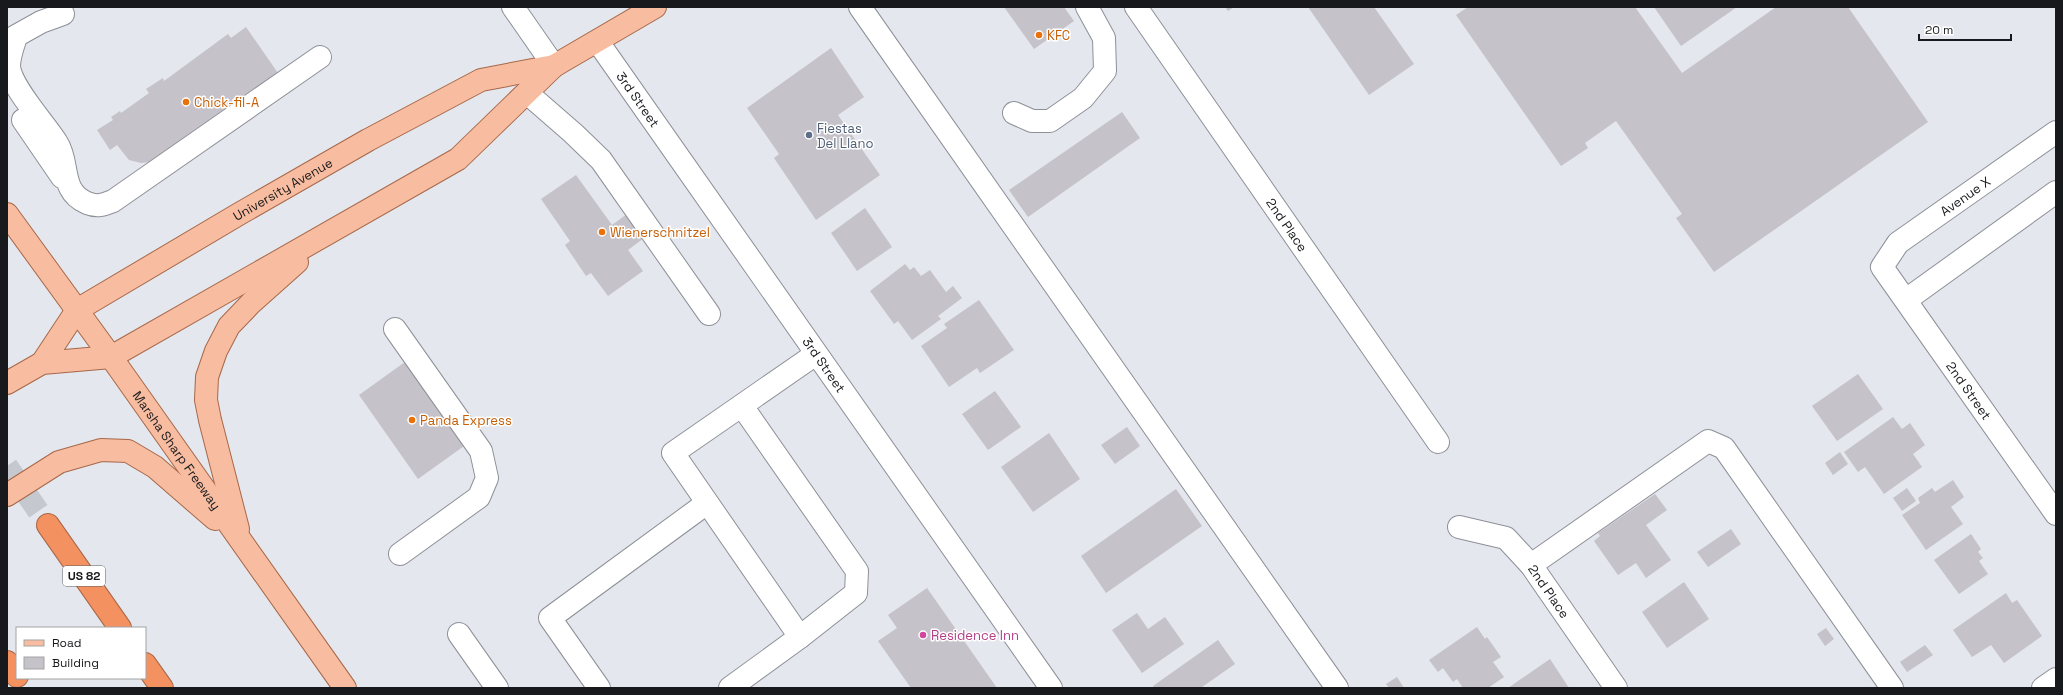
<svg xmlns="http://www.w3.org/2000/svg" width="2063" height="695" font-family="'Space Grotesk',sans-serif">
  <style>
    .building { fill: #c5c2c9 }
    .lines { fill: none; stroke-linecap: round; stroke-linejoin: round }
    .highway-tunnel { stroke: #c5c8ce; stroke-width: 22; stroke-dasharray: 22 11; stroke-linecap: butt }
    .minor-casing { stroke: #8d9097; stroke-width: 24 }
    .major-casing { stroke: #a76748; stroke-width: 24 }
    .highway-casing { stroke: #a76748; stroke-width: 24 }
    .minor { stroke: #fff; stroke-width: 22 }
    .major { stroke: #f8bda0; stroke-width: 22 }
    .highway { stroke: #f49160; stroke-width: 22 }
    .food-dot { fill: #e8710a; stroke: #fff; stroke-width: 1.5 }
    .service-dot { fill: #5c6f8a; stroke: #fff; stroke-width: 1.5 }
    .hotel-dot { fill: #d1479c; stroke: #fff; stroke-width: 1.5 }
    .labels { text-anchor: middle; stroke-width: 3; stroke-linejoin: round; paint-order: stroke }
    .shield { fill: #fff; stroke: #5d5e60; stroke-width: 1 }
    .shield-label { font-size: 12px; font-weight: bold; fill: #18191c }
    .food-label { font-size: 13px; fill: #c56008; stroke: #fff; text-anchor: start }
    .street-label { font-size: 13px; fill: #18191c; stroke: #fff }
    .service-label { font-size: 13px; fill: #4e5e75; stroke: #fff; text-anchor: start }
    .hotel-label { font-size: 13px; fill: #b23c85; stroke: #fff; text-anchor: start }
  </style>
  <rect width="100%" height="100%" fill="#e4e7ee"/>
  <!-- building -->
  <g class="building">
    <polygon points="1004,7 1064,7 1074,21 1034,49"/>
    <polygon points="1225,7 1234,7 1228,11"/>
    <polygon points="1308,7 1374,7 1414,64 1369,95"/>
    <polygon points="1468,7 1635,7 1682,73 1776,7 1848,7 1928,122 1714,272 1676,218 1682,214 1616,121 1585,143 1588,148 1561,166 1456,15"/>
    <polygon points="1654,7 1737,7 1681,46"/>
    <polygon points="246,27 278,73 150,162 141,163 129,160 117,145 110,150 97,130 113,120 111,117 120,111 121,113 149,93 146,89 163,78 164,81 228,34 231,38"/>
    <polygon points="831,48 864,97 838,115 880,175 816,220 774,158 779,154 747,108"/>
    <polygon points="1122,112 1140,138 1028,217 1009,190"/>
    <polygon points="576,175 612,225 627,214 644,238 628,250 643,271 608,296 591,273 586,276 565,245 570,241 541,199"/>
    <polygon points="865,208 892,247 857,271 831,233"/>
    <polygon points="905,264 910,270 914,267 921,276 930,270 946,292 953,286 962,298 938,316 941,319 912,340 898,321 894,324 870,291"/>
    <polygon points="979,300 1014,350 980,373 977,368 949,387 921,346 947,328 944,324"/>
    <polygon points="405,362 464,446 418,479 359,395"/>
    <polygon points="1858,374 1883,409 1837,441 1812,406"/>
    <polygon points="995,391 1021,427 988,450 962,414"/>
    <polygon points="1893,417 1902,429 1910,423 1925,445 1913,454 1922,467 1884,494 1865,467 1858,472 1844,452"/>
    <polygon points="1127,427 1140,446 1115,464 1101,445"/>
    <polygon points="1049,433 1080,479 1033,512 1001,467"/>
    <polygon points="1840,452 1848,464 1833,475 1825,463"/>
    <polygon points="1953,480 1964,497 1951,507 1963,524 1926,550 1902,515 1920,503 1918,498 1932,488 1935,492"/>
    <polygon points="1907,488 1916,501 1902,511 1893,498"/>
    <polygon points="1176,489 1202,526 1106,593 1081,556"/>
    <polygon points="1655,494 1667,510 1646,525 1671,560 1646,578 1636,563 1618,575 1594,541 1600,536 1598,533"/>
    <polygon points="1731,529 1741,544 1708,567 1697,552"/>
    <polygon points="1971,534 1981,549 1978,552 1983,558 1979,561 1988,574 1959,594 1934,560"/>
    <polygon points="1684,582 1709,619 1667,648 1642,612"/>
    <polygon points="927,588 997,688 911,688 878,641 897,628 888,615"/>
    <polygon points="2006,593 2012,603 2017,600 2042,636 2004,663 1991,645 1972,657 1953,630"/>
    <polygon points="1137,613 1148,629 1165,617 1184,644 1142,673 1112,630"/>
    <polygon points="1477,627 1485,639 1487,637 1501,657 1493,662 1504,677 1488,688 1463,688 1457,679 1453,682 1443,668 1438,672 1429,660"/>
    <polygon points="1826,628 1834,639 1825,646 1817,634"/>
    <polygon points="1218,640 1235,664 1202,687 1203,688 1154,688 1153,686"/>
    <polygon points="1925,645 1933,655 1907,672 1900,662"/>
    <polygon points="1550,659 1569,688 1508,688"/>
    <polygon points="1397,677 1404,688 1389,688 1386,684"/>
  </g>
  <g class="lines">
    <!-- highway-tunnel -->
    <polyline class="highway-tunnel" points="7,466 48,525"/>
    <!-- minor casing -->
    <g class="minor-casing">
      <g id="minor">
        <polyline points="513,7 554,66"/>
        <polyline points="860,7 1337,688"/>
        <path id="s1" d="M1136 7 1438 442"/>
        <path d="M16 37C13 46 9 57 9 66 10 86 46 125 57 143 70 163 59 191 87 203 97 207 103 205 113 201L320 57"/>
        <polyline points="7,41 41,22 63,14"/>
        <path id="s2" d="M598 42 1051 688"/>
        <polyline points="527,93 573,133 601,160 709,314"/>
        <polyline points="1014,113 1032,121 1050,121 1083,98 1105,71 1104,38 1087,7"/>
        <polyline points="23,120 62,177"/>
        <path id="s3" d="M2056 132 1898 243 1882 267 2056 514"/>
        <polyline points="1906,300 2056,192"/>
        <polyline points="395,329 481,451 487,478 479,497 400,554"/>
        <polyline points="742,406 857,571 856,593 800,637"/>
        <path id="s4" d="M1459 527 1506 538 1531 565 1616 688"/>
        <polyline points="1531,565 1708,441 1724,448 1892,688"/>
        <polyline points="459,634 497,688"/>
        <polyline points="599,688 550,618 707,503"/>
        <polyline points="730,688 800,637 673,453 816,354"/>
        <polyline points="2043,688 2056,679"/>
      </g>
    </g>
    <!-- major casing -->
    <g class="major-casing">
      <g id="major">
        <path id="s5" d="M7 214 111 357 345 688"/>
        <path id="s6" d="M42 363 77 310 239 214 368 140 481 80 554 66"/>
        <polyline points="7,383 42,363 111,357 458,159 554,66 655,7"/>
        <polyline points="7,495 59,462 101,450 128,451 155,467 215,519"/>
        <polyline points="238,529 210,420 206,400 207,377 216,351 229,326 251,303 297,262"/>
      </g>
    </g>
    <!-- highway casing -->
    <g class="highway-casing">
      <g id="highway">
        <polyline points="48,525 120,628"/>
        <polyline points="7,662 17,676"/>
        <polyline points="145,664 162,688"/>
      </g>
    </g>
    <!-- minor -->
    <use href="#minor" class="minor"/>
    <!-- major -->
    <use href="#major" class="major"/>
    <!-- highway -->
    <use href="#highway" class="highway"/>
  </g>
  <!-- markers -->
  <g class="food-dot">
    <circle cx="1039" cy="35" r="4"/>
    <circle cx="186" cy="102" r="4"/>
    <circle cx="602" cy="232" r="4"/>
    <circle cx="412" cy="420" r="4"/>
  </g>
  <circle class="service-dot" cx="809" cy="135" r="4"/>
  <circle class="hotel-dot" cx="923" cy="635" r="4"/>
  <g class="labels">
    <!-- shield labels -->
    <rect class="shield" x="63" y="566" width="42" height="20" rx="3"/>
    <g class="shield-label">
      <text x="84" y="580">US 82</text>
    </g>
    <!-- food labels -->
    <g class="food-label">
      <text x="1047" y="40">KFC</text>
      <text x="194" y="107">Chick-fil-A</text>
      <text x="610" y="237">Wienerschnitzel</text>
      <text x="420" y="425">Panda Express</text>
    </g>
    <!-- street labels -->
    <g class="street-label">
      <text dy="5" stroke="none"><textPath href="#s2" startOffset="70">3rd Street</textPath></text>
      <text dy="5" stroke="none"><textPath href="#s6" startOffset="302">University Avenue</textPath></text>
      <text transform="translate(1965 196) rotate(-35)" y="5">Avenue X</text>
      <text dy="5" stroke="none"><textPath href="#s1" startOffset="265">2nd Place</textPath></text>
      <text dy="5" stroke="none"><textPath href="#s2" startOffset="394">3rd Street</textPath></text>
      <text dy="5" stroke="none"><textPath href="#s3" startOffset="373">2nd Street</textPath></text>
      <text dy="5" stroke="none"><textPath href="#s5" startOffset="291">Marsha Sharp Freeway</textPath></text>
      <text dy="5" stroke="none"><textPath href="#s4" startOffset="117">2nd Place</textPath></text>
    </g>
    <!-- service labels -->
    <g class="service-label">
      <text x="817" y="133">Fiestas<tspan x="817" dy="15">Del Llano</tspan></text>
    </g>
    <!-- hotel labels -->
    <g class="hotel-label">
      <text x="931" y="640">Residence Inn</text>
    </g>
  </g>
  <!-- border -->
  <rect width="2063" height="695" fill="none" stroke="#18191c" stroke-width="16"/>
  <!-- legend -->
  <rect x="16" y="627" width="130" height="52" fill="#ffffff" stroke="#a3a3a4"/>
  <rect x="24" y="640" width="20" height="6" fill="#f8bda0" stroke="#a3a3a4"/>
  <text x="52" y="647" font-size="12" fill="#18191c">Road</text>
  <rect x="24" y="657" width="20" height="12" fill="#c5c2c9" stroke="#a3a3a4"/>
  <text x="52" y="667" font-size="12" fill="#18191c">Building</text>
  <!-- scale -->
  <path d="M1919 34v6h92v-6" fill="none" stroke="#18191c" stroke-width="2"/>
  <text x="1925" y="34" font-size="12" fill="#18191c" stroke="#ffffff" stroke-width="3" paint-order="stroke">20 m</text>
</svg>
